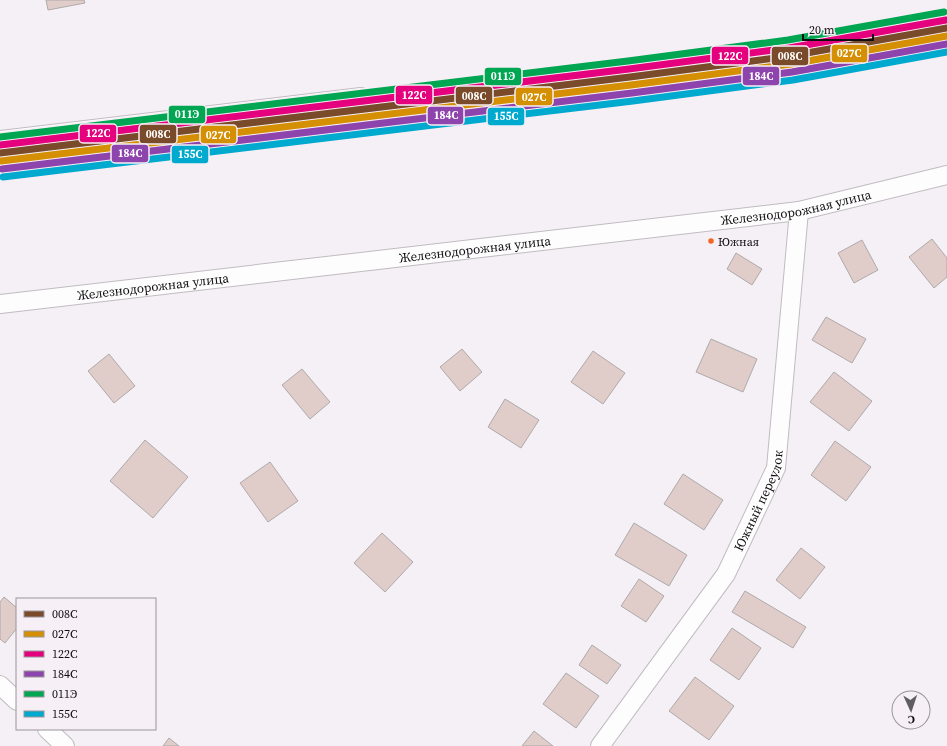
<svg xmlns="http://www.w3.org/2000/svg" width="947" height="746" font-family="'Source Serif 4',serif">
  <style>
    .building { fill: #e0ccc8; stroke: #aeaaac }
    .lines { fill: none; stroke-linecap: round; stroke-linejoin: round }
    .minor-casing { stroke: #c0bcc0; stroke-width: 20 }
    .minor { stroke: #fefdfe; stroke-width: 18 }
    .rail-1-casing { stroke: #f6eff6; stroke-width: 10 }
    .rail-2-casing { stroke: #f6eff6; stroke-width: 10 }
    .rail-3-casing { stroke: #f6eff6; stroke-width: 10 }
    .rail-4-casing { stroke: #f6eff6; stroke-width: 10 }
    .rail-5-casing { stroke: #f6eff6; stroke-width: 10 }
    .rail-6-casing { stroke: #f6eff6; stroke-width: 10 }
    .rail-1 { stroke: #7a4b2a; stroke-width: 7 }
    .rail-2 { stroke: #d48f02; stroke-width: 7 }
    .rail-3 { stroke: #e5007d; stroke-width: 7 }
    .rail-4 { stroke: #8e44ad; stroke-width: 7 }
    .rail-5 { stroke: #00a651; stroke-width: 7 }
    .rail-6 { stroke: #00a9ce; stroke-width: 7 }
    .bus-dot { fill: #f26522; stroke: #f6eff6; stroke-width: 1.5 }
    .labels { text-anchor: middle; stroke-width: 4; stroke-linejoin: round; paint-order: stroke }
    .bus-label { font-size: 12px; fill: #100e10; stroke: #f6eff6; text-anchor: start }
    .street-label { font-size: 13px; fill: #100e10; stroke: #f6eff6 }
    .line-badge { stroke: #f6eff6; stroke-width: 1.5 }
    .badge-label { font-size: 11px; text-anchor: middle; font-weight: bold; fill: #fff }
  </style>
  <rect width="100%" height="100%" fill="#f5f0f5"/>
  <!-- building -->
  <g class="building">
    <polygon points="46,0 84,0 85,3 48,10"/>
    <polygon points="932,239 947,258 947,277 934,288 909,257"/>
    <polygon points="862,240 878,270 854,283 838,253"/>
    <polygon points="736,253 762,269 752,285 727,269"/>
    <polygon points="826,317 866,339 852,363 812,340"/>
    <polygon points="711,339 757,359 743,392 696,372"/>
    <polygon points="462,349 482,372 460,391 440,367"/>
    <polygon points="593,351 625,373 603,404 571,382"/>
    <polygon points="109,354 135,386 114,403 88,371"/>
    <polygon points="302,369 330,402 310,419 282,385"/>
    <polygon points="834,372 872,401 849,431 810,402"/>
    <polygon points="505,399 539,420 521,448 488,427"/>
    <polygon points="145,440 188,477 153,518 110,481"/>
    <polygon points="835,441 871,467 846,501 811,475"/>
    <polygon points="270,462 298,501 268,522 240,483"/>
    <polygon points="683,474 723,500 704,530 664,504"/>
    <polygon points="634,523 687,555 669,586 615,555"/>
    <polygon points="382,533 413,562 385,592 354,563"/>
    <polygon points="801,548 825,567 800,599 776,580"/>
    <polygon points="639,579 664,596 646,622 621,606"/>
    <polygon points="745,591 806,627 793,648 732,612"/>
    <polygon points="4,597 17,608 17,628 5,643 0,639 0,602"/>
    <polygon points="732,628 761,648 739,680 710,660"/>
    <polygon points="592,645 621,665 607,684 579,665"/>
    <polygon points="566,673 599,696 576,728 543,704"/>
    <polygon points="695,677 734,706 709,740 669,711"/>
    <polygon points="534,731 553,746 522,746"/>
    <polygon points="169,738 179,746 163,746"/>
  </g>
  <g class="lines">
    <!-- minor casing -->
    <g class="minor-casing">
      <g id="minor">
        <polyline points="0,140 361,97"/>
        <path id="s1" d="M0 304 799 211 947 175"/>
        <polyline points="0,685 17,701"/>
        <polyline points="47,729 65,746"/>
        <path id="s2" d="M600 746 726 574 776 468 799 211"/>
      </g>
    </g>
    <!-- minor -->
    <use href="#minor" class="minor"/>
    <!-- rail-1 casing -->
    <g class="rail-1-casing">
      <polyline id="rail-1" points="0,153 630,77 790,56 947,28"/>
    </g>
    <!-- rail-2 casing -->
    <g class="rail-2-casing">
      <polyline id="rail-2" points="1,161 631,85 791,64 947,36"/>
    </g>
    <!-- rail-3 casing -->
    <g class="rail-3-casing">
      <polyline id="rail-3" points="0,145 629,69 789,48 946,20"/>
    </g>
    <!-- rail-4 casing -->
    <g class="rail-4-casing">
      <polyline id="rail-4" points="2,169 632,93 792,72 947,44"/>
    </g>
    <!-- rail-5 casing -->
    <g class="rail-5-casing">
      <polyline id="rail-5" points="0,137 628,61 788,40 944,12"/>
    </g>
    <!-- rail-6 casing -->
    <g class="rail-6-casing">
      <polyline id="rail-6" points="3,177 633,101 793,80 947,52"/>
    </g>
    <!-- rail-1 -->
    <use href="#rail-1" class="rail-1"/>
    <!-- rail-2 -->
    <use href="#rail-2" class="rail-2"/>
    <!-- rail-3 -->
    <use href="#rail-3" class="rail-3"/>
    <!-- rail-4 -->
    <use href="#rail-4" class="rail-4"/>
    <!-- rail-5 -->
    <use href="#rail-5" class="rail-5"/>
    <!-- rail-6 -->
    <use href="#rail-6" class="rail-6"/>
  </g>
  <!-- markers -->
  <circle class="bus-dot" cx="711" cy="241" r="3.5"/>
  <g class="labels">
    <!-- bus labels -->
    <g class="bus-label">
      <text x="718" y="246">Южная</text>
    </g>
    <!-- street labels -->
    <g class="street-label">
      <text dy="5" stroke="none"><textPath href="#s1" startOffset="802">Железнодорожная улица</textPath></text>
      <text dy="5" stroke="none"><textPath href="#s1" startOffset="478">Железнодорожная улица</textPath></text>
      <text dy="5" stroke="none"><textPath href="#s1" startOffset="154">Железнодорожная улица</textPath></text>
      <text dy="5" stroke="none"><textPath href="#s2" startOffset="294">Южный переулок</textPath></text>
    </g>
  </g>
  <g class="line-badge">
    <rect x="831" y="44" width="37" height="19" rx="4" fill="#d48f02"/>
    <rect x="711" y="46" width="38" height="19" rx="4" fill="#e5007d"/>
    <rect x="771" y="46" width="38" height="20" rx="4" fill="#7a4b2a"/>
    <rect x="742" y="66" width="38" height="20" rx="4" fill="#8e44ad"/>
    <rect x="484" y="67" width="38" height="19" rx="4" fill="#00a651"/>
    <rect x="395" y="85" width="38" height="20" rx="4" fill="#e5007d"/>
    <rect x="455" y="86" width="38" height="19" rx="4" fill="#7a4b2a"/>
    <rect x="515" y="87" width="38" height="19" rx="4" fill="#d48f02"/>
    <rect x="168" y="105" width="38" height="19" rx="4" fill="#00a651"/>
    <rect x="427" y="106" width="37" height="19" rx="4" fill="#8e44ad"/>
    <rect x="487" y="107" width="38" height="19" rx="4" fill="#00a9ce"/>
    <rect x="79" y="124" width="38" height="19" rx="4" fill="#e5007d"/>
    <rect x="139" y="124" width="38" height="20" rx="4" fill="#7a4b2a"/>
    <rect x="200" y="125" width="37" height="19" rx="4" fill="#d48f02"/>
    <rect x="111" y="144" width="38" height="19" rx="4" fill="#8e44ad"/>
    <rect x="171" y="145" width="38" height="19" rx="4" fill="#00a9ce"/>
  </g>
  <g class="badge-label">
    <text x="849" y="57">027С</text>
    <text x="730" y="60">122С</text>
    <text x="790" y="60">008С</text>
    <text x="761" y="80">184С</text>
    <text x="503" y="80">011Э</text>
    <text x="414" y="99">122С</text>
    <text x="474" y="100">008С</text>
    <text x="534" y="101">027С</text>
    <text x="187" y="118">011Э</text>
    <text x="446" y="119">184С</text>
    <text x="506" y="120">155С</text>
    <text x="98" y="137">122С</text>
    <text x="158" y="138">008С</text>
    <text x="218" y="139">027С</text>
    <text x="130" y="157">184С</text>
    <text x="190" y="158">155С</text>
  </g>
  <!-- legend -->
  <rect x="16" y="598" width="140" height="132" fill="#f6eff6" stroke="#9a959a"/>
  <rect x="24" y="611" width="20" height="6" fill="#7a4b2a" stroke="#9a959a"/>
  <text x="52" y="618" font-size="12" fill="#100e10">008С</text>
  <rect x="24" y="631" width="20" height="6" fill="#d48f02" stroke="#9a959a"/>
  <text x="52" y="638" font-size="12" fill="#100e10">027С</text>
  <rect x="24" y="651" width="20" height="6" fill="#e5007d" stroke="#9a959a"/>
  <text x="52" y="658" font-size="12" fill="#100e10">122С</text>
  <rect x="24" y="671" width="20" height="6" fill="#8e44ad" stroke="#9a959a"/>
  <text x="52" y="678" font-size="12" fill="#100e10">184С</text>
  <rect x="24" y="691" width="20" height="6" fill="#00a651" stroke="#9a959a"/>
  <text x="52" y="698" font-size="12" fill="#100e10">011Э</text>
  <rect x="24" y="711" width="20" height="6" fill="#00a9ce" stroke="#9a959a"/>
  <text x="52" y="718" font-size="12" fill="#100e10">155С</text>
  <!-- north arrow -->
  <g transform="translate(911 710) rotate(177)"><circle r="19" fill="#f6eff6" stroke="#9a959a"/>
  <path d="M0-3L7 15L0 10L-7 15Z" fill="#605d60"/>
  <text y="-6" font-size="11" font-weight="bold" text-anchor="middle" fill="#100e10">С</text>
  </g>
  <!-- scale -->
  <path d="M803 34v6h70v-6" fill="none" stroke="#100e10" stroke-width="2"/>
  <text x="809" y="34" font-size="12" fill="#100e10" stroke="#f6eff6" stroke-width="3" paint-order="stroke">20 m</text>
</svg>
